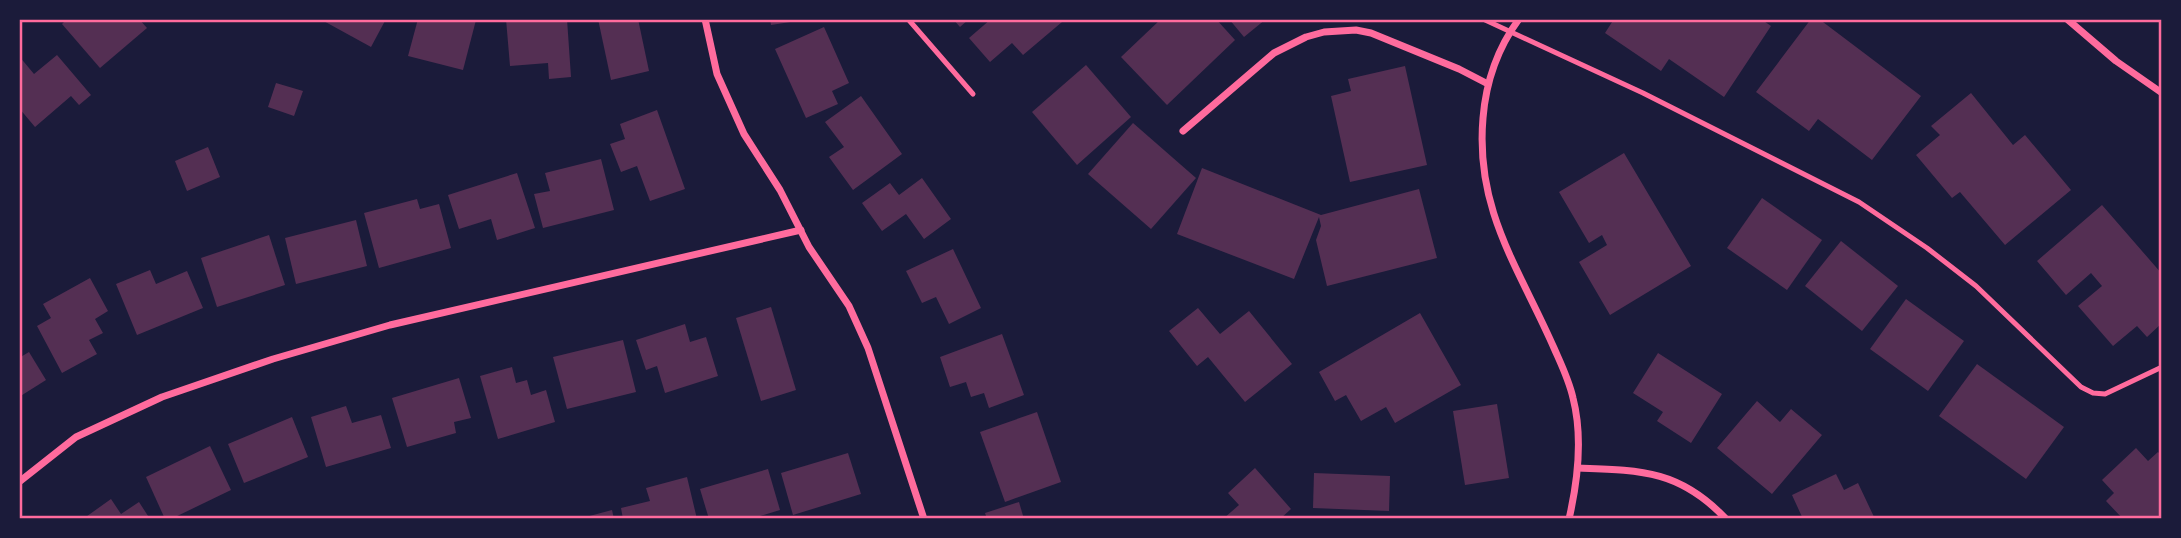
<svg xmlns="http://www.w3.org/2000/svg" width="2181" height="538" font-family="'Public Sans',sans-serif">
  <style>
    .building { fill: #542f53 }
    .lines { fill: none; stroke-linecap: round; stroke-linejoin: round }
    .service { stroke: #ff6b9d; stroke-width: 5 }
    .minor { stroke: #ff6b9d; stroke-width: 7 }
    .neatline { fill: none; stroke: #ff6b9d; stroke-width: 2.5 }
  </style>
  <rect width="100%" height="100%" fill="#1b1b3a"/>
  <!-- building -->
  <g class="building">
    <polygon points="67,19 139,19 147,28 100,68 62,24"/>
    <polygon points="320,19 386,19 371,47"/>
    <polygon points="418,19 476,20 463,70 408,56"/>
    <polygon points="506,19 567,19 571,77 549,79 548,63 510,66"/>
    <polygon points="598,19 638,19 649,71 611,80"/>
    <polygon points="770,19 796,19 797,21 771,25"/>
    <polygon points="953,19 969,19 960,27"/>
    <polygon points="991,19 1060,19 1062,22 1023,55 1012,43 990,62 969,38"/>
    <polygon points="1161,19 1216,19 1235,40 1167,105 1121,57"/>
    <polygon points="1229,19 1266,19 1244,37"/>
    <polygon points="1614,19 1761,19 1771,26 1724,97 1669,59 1661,71 1605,33"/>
    <polygon points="1811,19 1819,19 1921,96 1872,160 1818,119 1809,131 1756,92"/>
    <polygon points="824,27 849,83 832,91 838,104 806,118 775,49"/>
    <polygon points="57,55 91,95 79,105 71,96 35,127 19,108 19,56 34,74"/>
    <polygon points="1086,65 1131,117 1077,165 1032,112"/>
    <polygon points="1405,66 1427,165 1350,182 1331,96 1351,91 1348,79"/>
    <polygon points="276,83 303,91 294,116 268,107"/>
    <polygon points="1971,93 2013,145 2025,135 2071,190 2005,245 1960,192 1952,198 1916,155 1940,135 1931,126"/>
    <polygon points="861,96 902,154 853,190 829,157 844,147 825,122"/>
    <polygon points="657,110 685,189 650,201 637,166 621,172 610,144 625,139 620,124"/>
    <polygon points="1133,123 1196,178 1151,229 1088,174"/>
    <polygon points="208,147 220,177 187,191 175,161"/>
    <polygon points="1624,153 1691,266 1610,315 1579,262 1607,245 1602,235 1589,243 1559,192"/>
    <polygon points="601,159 614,210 543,228 534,194 550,191 545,173"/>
    <polygon points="1202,168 1321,215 1419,189 1437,258 1327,286 1316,240 1321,226 1319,217 1294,279 1177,234"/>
    <polygon points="517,173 535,228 497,240 491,219 459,229 448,195"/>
    <polygon points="922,178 951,219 924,239 906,214 882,231 862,203 890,183 899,195"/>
    <polygon points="1762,198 1822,240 1787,290 1727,248"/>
    <polygon points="417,199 420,209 439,204 451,248 379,268 364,213"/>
    <polygon points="2102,205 2162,274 2162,323 2147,337 2137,326 2113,346 2078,306 2102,286 2091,273 2066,295 2037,261"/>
    <polygon points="356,220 367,266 296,284 285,238"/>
    <polygon points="269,235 285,285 217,307 201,258"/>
    <polygon points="1841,241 1898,286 1862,331 1805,286"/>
    <polygon points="953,249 981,308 949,324 936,297 922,303 906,271"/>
    <polygon points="150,270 156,284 187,271 203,308 137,335 116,284"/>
    <polygon points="90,278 108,311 95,319 103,333 89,340 97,354 62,373 37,326 51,318 43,304"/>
    <polygon points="1906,299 1964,341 1928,391 1870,349"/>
    <polygon points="771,307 796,390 761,401 736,318"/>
    <polygon points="1198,308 1220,334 1249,311 1292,364 1245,402 1208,357 1197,366 1169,331"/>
    <polygon points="1420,313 1461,385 1395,423 1386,407 1361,421 1346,395 1335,401 1319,372"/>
    <polygon points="685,324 690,342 706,337 718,376 665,393 657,366 646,370 636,340"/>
    <polygon points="1002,334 1024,395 989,408 984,393 971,397 966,382 950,387 940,357"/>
    <polygon points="623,340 636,392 567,409 553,357"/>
    <polygon points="29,352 46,380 19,397 19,358"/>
    <polygon points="1658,353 1722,394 1691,443 1657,421 1663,412 1633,393"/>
    <polygon points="1977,364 2064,427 2026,479 1939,416"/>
    <polygon points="512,367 516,383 527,380 531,395 546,390 555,422 498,439 480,376"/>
    <polygon points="459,378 471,418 454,422 456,433 407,447 392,398"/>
    <polygon points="1757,401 1780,422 1791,409 1822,435 1772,494 1717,448"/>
    <polygon points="1497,404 1509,478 1465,485 1453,411"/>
    <polygon points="346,406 352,423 381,415 391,448 326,467 311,417"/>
    <polygon points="1037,412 1061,482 1005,502 980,432"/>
    <polygon points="292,417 308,457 244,483 228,444"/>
    <polygon points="210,446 231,490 171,519 165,519 146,477"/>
    <polygon points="2136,448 2148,461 2158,452 2162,456 2162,519 2123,519 2106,501 2114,493 2102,480"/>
    <polygon points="848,453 861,494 793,515 781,473"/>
    <polygon points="1255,468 1291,509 1280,519 1223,519 1239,505 1228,493"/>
    <polygon points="768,469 780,510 750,519 709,519 700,489"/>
    <polygon points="1314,473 1390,476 1389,511 1313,508"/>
    <polygon points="1836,474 1844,490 1858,483 1875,519 1803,519 1792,495"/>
    <polygon points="687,477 697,519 623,519 621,508 650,501 646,488"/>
    <polygon points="111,499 121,514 139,502 150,519 83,519"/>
    <polygon points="1019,502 1024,519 987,519 985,513"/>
    <polygon points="612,510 614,519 582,519 582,518"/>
  </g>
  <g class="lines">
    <!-- service -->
    <g class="service">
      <polyline points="908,19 973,94"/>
      <polyline points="1483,19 1643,93 1859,202 1927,248 1976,286 2081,387 2093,393 2105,394 2162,367"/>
    </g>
    <!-- minor -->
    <g class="minor">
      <polyline points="705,19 717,74 744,134 780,190 809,247 849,306 868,348 924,519"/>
      <path d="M1519 19C1497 49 1486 81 1483 118 1475 210 1519 268 1554 348 1561 364 1569 380 1573 398 1583 437 1578 480 1569 519"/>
      <polyline points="2067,19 2116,61 2162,93"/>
      <polyline points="1183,131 1274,53 1306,37 1324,32 1356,30 1371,33 1459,69 1488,84"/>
      <path d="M1578 468C1640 470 1680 470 1726 519"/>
      <polyline points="19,482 76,437 162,397 273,359 390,325 801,230"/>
    </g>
  </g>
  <!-- border -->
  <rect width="2181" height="538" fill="none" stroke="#1b1b3a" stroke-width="42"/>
  <rect x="21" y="21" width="2139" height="496" class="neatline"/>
</svg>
